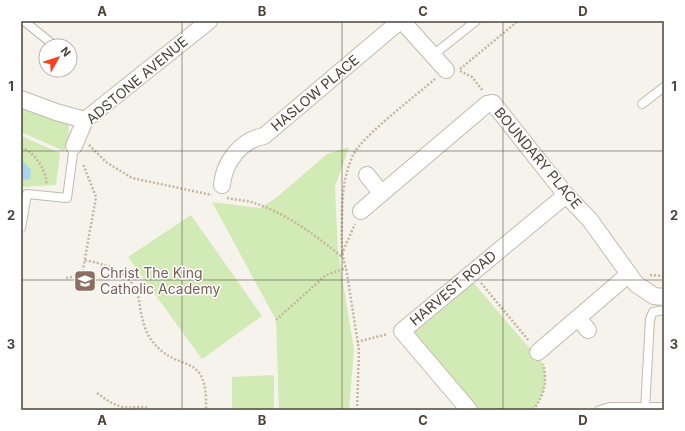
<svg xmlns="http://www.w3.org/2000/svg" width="685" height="431" font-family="Inter,sans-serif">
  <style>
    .green { fill: #d2eab5 }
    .water { fill: #a9d4f2 }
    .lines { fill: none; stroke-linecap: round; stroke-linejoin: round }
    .service-casing { stroke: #c2bbae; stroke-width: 10 }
    .minor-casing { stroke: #c2bbae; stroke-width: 18 }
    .path { stroke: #c4b79f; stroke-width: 2.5; stroke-dasharray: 2 2; stroke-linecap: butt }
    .service { stroke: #fff; stroke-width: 8 }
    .minor { stroke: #fff; stroke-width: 16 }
    .grid { fill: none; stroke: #4b4439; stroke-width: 1; stroke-opacity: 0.55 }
    .labels { text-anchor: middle; stroke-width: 3; stroke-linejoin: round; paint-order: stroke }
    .street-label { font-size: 14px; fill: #4b4439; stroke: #fff }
    .education-label { font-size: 14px; fill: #785e54; stroke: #fff; text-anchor: start }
    .neatline { fill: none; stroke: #4b4439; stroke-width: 1.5 }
    .grid-label { font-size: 13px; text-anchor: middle; font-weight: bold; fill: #4b4439 }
  </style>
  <rect width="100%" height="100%" fill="#f6f3ec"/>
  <!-- green -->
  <g class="green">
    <path d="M21 99 67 115C70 129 69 138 64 151L21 132Z"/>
    <polygon points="21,136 60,153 56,185 21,187"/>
    <polygon points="349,147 335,187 338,252 354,350 349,410 279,410 276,320 212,202 260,208 276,198 327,154"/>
    <polygon points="191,215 262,316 202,359 128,257"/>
    <path d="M472 281 543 364C548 381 544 396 533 410H480L413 331Z"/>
    <polygon points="274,375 274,410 232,410 232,377"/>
  </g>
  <!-- water -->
  <polygon class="water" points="21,159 31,170 30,179 21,180"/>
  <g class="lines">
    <!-- service casing -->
    <g class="service-casing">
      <g id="service">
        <polyline points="24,21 55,46"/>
        <polyline points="433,55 476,21"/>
        <polyline points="642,104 664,87"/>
        <polyline points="21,228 27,194 67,198 74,146"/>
        <polyline points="599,410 610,407 664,407"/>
        <polyline points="645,410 650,319 653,312 664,310"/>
      </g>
    </g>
    <!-- minor casing -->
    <g class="minor-casing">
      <g id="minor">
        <polyline points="402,21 446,70"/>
        <polyline points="21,99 56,112 85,120"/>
        <polyline points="74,146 85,120 209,21"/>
        <polyline points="367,175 381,193"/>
        <path d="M222 185C224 162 241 140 264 136L400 21"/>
        <polyline points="361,211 487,104 493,103 566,195 590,220 636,284 654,296 664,297"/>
        <polyline points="578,318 588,330"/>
        <polyline points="538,352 629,274"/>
        <polyline points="469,410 402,331 566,195"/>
      </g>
    </g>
    <!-- path -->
    <g class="path">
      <polyline points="460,69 518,21"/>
      <polyline points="460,71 472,77 483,91"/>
      <polyline points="89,145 106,162 132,178 212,195"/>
      <path d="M21 148C33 149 49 174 46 185"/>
      <path d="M227 198C236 200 246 200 254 203 286 213 315 235 341 256L355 224"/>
      <path d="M85 260C107 265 131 271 138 296 140 303 140 310 142 317 144 325 147 336 153 342 179 375 208 349 206 410"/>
      <polyline points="650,275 664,276"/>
      <polyline points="66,278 82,275 96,197 83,164"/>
      <polyline points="481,283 529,341"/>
      <polyline points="276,320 326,275 346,268"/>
      <polyline points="357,342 388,334"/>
      <path d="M97 393C105 399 113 405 123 407 133 409 142 404 151 410"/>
      <path d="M357 410 359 350 346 268C340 252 342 235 342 217 342 196 344 175 353 155 363 135 417 95 436 78"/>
      <path d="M533 410C544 396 548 381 543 364"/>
    </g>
    <!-- service -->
    <use href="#service" class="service"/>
    <!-- minor -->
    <use href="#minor" class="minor"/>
  </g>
  <!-- grid -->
  <path class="grid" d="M182 21V410M342 21V410M503 21V410M21 151H664M21 280H664"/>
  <!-- icons -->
  <defs>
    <g id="school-square" transform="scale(1.15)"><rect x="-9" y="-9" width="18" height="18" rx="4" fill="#8d6e63" stroke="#fff"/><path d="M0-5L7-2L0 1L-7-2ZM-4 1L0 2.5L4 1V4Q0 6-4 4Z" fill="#fff"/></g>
  </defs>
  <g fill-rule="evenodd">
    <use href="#school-square" x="85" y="281"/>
  </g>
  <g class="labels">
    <!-- street labels -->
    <g class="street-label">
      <text transform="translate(137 80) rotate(-40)" y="5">ADSTONE AVENUE</text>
      <text transform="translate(315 93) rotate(-40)" y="5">HASLOW PLACE</text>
      <text transform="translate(538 158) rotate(50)" y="5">BOUNDARY PLACE</text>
      <text transform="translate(453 288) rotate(-40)" y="5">HARVEST ROAD</text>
    </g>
    <!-- education labels -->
    <g class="education-label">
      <text x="100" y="278">Christ The King<tspan x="100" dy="16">Catholic Academy</tspan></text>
    </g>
  </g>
  <!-- border -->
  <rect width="685" height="431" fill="none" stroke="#ffffff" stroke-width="44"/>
  <!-- north arrow -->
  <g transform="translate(58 58) rotate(51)"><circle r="19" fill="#ffffff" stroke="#b7b4b0"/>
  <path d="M0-3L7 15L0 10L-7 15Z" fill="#fc3f1d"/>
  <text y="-6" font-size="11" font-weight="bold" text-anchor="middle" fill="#4b4439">N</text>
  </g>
  <rect x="22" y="22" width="641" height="387" class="neatline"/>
  <g class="grid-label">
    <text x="102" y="16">A</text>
    <text x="262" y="16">B</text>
    <text x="423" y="16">C</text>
    <text x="583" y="16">D</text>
    <text x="11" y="91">1</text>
    <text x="674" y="91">1</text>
    <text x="11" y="220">2</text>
    <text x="674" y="220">2</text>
    <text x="11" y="349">3</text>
    <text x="674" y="349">3</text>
    <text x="102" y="425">A</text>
    <text x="262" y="425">B</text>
    <text x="423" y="425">C</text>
    <text x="583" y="425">D</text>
  </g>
</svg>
